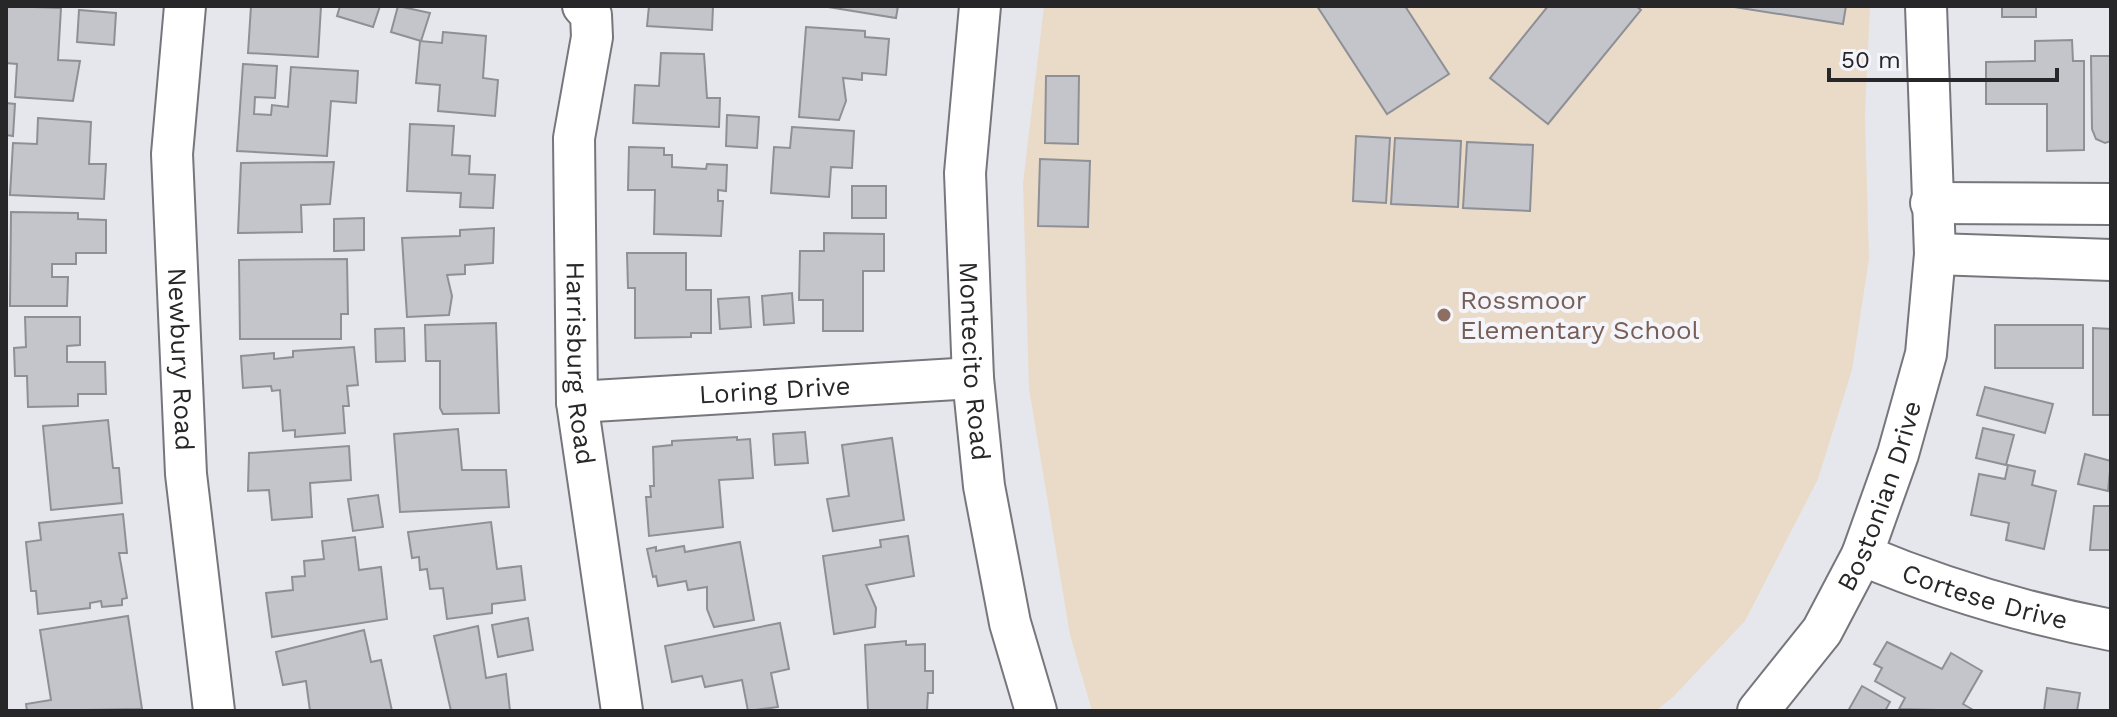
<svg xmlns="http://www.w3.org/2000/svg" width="2117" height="717" font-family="'Work Sans',sans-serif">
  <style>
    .education { fill: #e9dbc8 }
    .building { fill: #c4c4cb; stroke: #8f9096; stroke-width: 2 }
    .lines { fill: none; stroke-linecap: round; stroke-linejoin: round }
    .minor-casing { stroke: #76767c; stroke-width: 44 }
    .minor { stroke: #fff; stroke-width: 40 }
    .education-dot { fill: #8d6e63; stroke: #f4f4fb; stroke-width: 3 }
    .labels { text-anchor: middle; stroke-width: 8; stroke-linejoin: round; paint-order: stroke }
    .education-label { font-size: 26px; fill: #785e54; stroke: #f4f4fb; text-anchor: start }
    .street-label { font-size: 26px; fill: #272729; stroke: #f4f4fb }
  </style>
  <rect width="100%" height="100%" fill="#e6e7ed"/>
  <!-- education -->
  <polygon class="education" points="1044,6 1870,6 1865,116 1869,259 1852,370 1818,479 1745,621 1674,696 1656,711 1092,711 1070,635 1029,389 1023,183"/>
  <!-- building -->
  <g class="building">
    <polygon points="6,6 61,8 58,60 80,61 73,101 15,97 17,64 6,63"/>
    <polygon points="251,6 321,6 318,57 248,53"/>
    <polygon points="340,6 380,6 373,27 337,16"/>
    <polygon points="398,6 430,13 421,41 391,32"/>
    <polygon points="649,6 713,6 712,30 647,26"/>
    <polygon points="822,6 898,6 896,18"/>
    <polygon points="1317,6 1405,6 1449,74 1387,114"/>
    <polygon points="1548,6 1636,6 1641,10 1548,124 1490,78"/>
    <polygon points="1728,6 1846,6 1843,24"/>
    <rect x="2002" y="6" width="34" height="11"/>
    <polygon points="79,10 116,13 114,45 77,42"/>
    <polygon points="806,27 865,31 865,37 889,39 886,75 862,73 862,80 843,78 846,101 839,120 799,117"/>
    <polygon points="443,32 486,36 483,78 498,80 495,116 438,111 440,85 416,83 420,41 442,43"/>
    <polygon points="2072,40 2073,61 2084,61 2084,150 2047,151 2047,104 1986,104 1986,62 2035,61 2035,41"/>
    <polygon points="661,53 704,54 707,98 720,98 719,127 633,123 635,85 659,86"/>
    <polygon points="2091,56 2111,56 2111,141 2105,143 2096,139 2092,129"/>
    <polygon points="243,64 277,66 275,98 255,97 254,114 271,115 272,105 288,107 291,67 358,71 356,103 331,101 327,156 237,151"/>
    <polygon points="1046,76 1079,76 1078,144 1045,143"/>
    <polygon points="6,103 15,104 13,136 6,135"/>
    <polygon points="727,115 759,117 757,148 726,146"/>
    <polygon points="38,118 91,122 89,164 106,164 104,199 10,195 13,143 37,144"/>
    <polygon points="410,124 454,126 452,155 470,156 469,174 495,175 493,208 460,207 461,193 407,191"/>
    <polygon points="792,127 854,131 852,168 831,167 829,197 771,193 774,147 790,148"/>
    <polygon points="1356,136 1390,138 1386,203 1353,201"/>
    <polygon points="1395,138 1461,141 1458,207 1391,204"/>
    <polygon points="1467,142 1533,145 1530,211 1463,208"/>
    <polygon points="629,147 664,148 664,155 672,155 672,167 706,169 707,164 727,165 726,191 718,190 718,201 723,201 721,236 654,234 655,190 628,190"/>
    <polygon points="1040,159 1090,161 1088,227 1038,226"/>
    <polygon points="334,162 330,204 301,205 302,232 238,233 241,163"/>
    <rect x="852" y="186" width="34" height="32"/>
    <polygon points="11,212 78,213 78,219 106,220 106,253 76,253 76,264 52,264 52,277 68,277 67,306 10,306"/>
    <polygon points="364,218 364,250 334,251 334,219"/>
    <polygon points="494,228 493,263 465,265 465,274 447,275 452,296 449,315 407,317 402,238 460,236 460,230"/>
    <polygon points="824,233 884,234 884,271 863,271 863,331 823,331 823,300 799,300 800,251 824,251"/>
    <polygon points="627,253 686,253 686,290 711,290 711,333 691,333 691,337 635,338 635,288 628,288"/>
    <polygon points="347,259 348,314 341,314 341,339 240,339 239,260"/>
    <polygon points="792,293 794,323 764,325 762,296"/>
    <polygon points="749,297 751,327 720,329 718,299"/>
    <polygon points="25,317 80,317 80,345 67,346 67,362 105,362 106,394 78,394 78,406 28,407 27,376 15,376 14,348 26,347"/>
    <polygon points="496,323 499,413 443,414 440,408 440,361 426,361 425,325"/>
    <rect x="1995" y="325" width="88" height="43"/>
    <polygon points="404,328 405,361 376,362 375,329"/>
    <polygon points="2093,328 2111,329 2111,415 2093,415"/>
    <polygon points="354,347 358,385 347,386 349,406 343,406 345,433 295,437 295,430 283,431 280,390 272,391 271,386 243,388 241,356 274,353 274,359 293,357 293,351"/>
    <polygon points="1985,387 2053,404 2045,433 1977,415"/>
    <polygon points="108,420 113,468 119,468 122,503 51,510 43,426"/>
    <polygon points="1983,428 2014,435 2006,465 1976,458"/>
    <polygon points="458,429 462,470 506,470 509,507 400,512 394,434"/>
    <polygon points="805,432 808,463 775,465 773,434"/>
    <polygon points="737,437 737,440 750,439 753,478 719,480 723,527 649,536 646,497 651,497 650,486 654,486 653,447 672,445 672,441"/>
    <polygon points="892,438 904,520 833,531 827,499 849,496 842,445"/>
    <polygon points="349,446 351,480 310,483 312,517 272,520 269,490 248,491 249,453"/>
    <polygon points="2085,454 2111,461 2108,491 2078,484"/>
    <polygon points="2008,465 2035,471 2032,485 2056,491 2044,549 2006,540 2009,523 1971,515 1979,474 2005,479"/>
    <polygon points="378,495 383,527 353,531 348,499"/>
    <polygon points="2094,506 2111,506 2111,550 2090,550"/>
    <polygon points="123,514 127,553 119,553 127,598 122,599 122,605 102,607 101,601 90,603 90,608 38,614 36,591 31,591 26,542 41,540 39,523"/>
    <polygon points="491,522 497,569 521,566 525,600 492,604 492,613 447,619 443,588 430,589 427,569 420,570 419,557 412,558 408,532"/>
    <polygon points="908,536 914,576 866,585 876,608 875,627 834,634 823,556 881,547 880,540"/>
    <polygon points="355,537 359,570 381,567 387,619 272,637 266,593 293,590 292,577 305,576 304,561 324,559 322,541"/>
    <polygon points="740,542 754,620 714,627 707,609 707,587 688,590 686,581 658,586 656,576 653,577 647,549 656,547 656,551 684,546 685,552"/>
    <polygon points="128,616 142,709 27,711 26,704 51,700 40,630"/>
    <polygon points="528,618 533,650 498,657 492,625"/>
    <polygon points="780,623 789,669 771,673 778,707 748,711 742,680 705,687 702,676 672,682 665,646"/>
    <polygon points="478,626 486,678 506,674 510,711 451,711 434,636"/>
    <polygon points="364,630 371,662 381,660 392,711 310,711 306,681 283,685 276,652"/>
    <polygon points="906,641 906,645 925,644 925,671 933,671 933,693 928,693 927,711 868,711 865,645"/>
    <polygon points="1887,642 1942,669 1951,653 1982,671 1963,704 1975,711 1899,709 1905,698 1875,681 1882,668 1874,664"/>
    <polygon points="1862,686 1890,702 1885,711 1848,711"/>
    <polygon points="2047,688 2080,693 2077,711 2044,711"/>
  </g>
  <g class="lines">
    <!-- minor casing -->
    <g class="minor-casing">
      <g id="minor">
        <path id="s1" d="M185 6 172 154 186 474 214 711"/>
        <path id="s2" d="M583 6 591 15 592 37 574 138 577 402 622 711"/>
        <path id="s3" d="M980 6 965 173 973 378 984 486 1010 623 1036 711"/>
        <polyline points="1931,203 2111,204"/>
        <polyline points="1935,254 2111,260"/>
        <path id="s4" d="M577 402 973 378"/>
        <path id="s5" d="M1862 555C1943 589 2024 613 2111 630"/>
        <path id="s6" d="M1758 711 1822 631 1862 555 1898 454 1926 354 1935 254 1926 6"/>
      </g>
    </g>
    <!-- minor -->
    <use href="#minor" class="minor"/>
  </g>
  <!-- markers -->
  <circle class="education-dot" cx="1444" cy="315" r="8"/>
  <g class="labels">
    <!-- education labels -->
    <g class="education-label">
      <text x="1460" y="309">Rossmoor<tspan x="1460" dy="30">Elementary School</tspan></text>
    </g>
    <!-- street labels -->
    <g class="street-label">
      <text dy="9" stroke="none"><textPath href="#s1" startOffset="354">Newbury Road</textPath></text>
      <text dy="9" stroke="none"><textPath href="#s3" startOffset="356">Montecito Road</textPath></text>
      <text dy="9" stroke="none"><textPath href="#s2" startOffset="362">Harrisburg Road</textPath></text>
      <text dy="9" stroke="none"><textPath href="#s4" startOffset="198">Loring Drive</textPath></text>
      <text dy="9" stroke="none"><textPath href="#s6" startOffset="250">Bostonian Drive</textPath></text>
      <text dy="9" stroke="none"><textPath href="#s5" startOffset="130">Cortese Drive</textPath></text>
    </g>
  </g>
  <!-- border -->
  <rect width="2117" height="717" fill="none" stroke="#272729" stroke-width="16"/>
  <!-- scale -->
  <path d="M1829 68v12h228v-12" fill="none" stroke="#272729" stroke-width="4"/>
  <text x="1841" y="68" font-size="24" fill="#272729" stroke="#f4f4fb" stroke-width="6" paint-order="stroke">50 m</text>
</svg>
